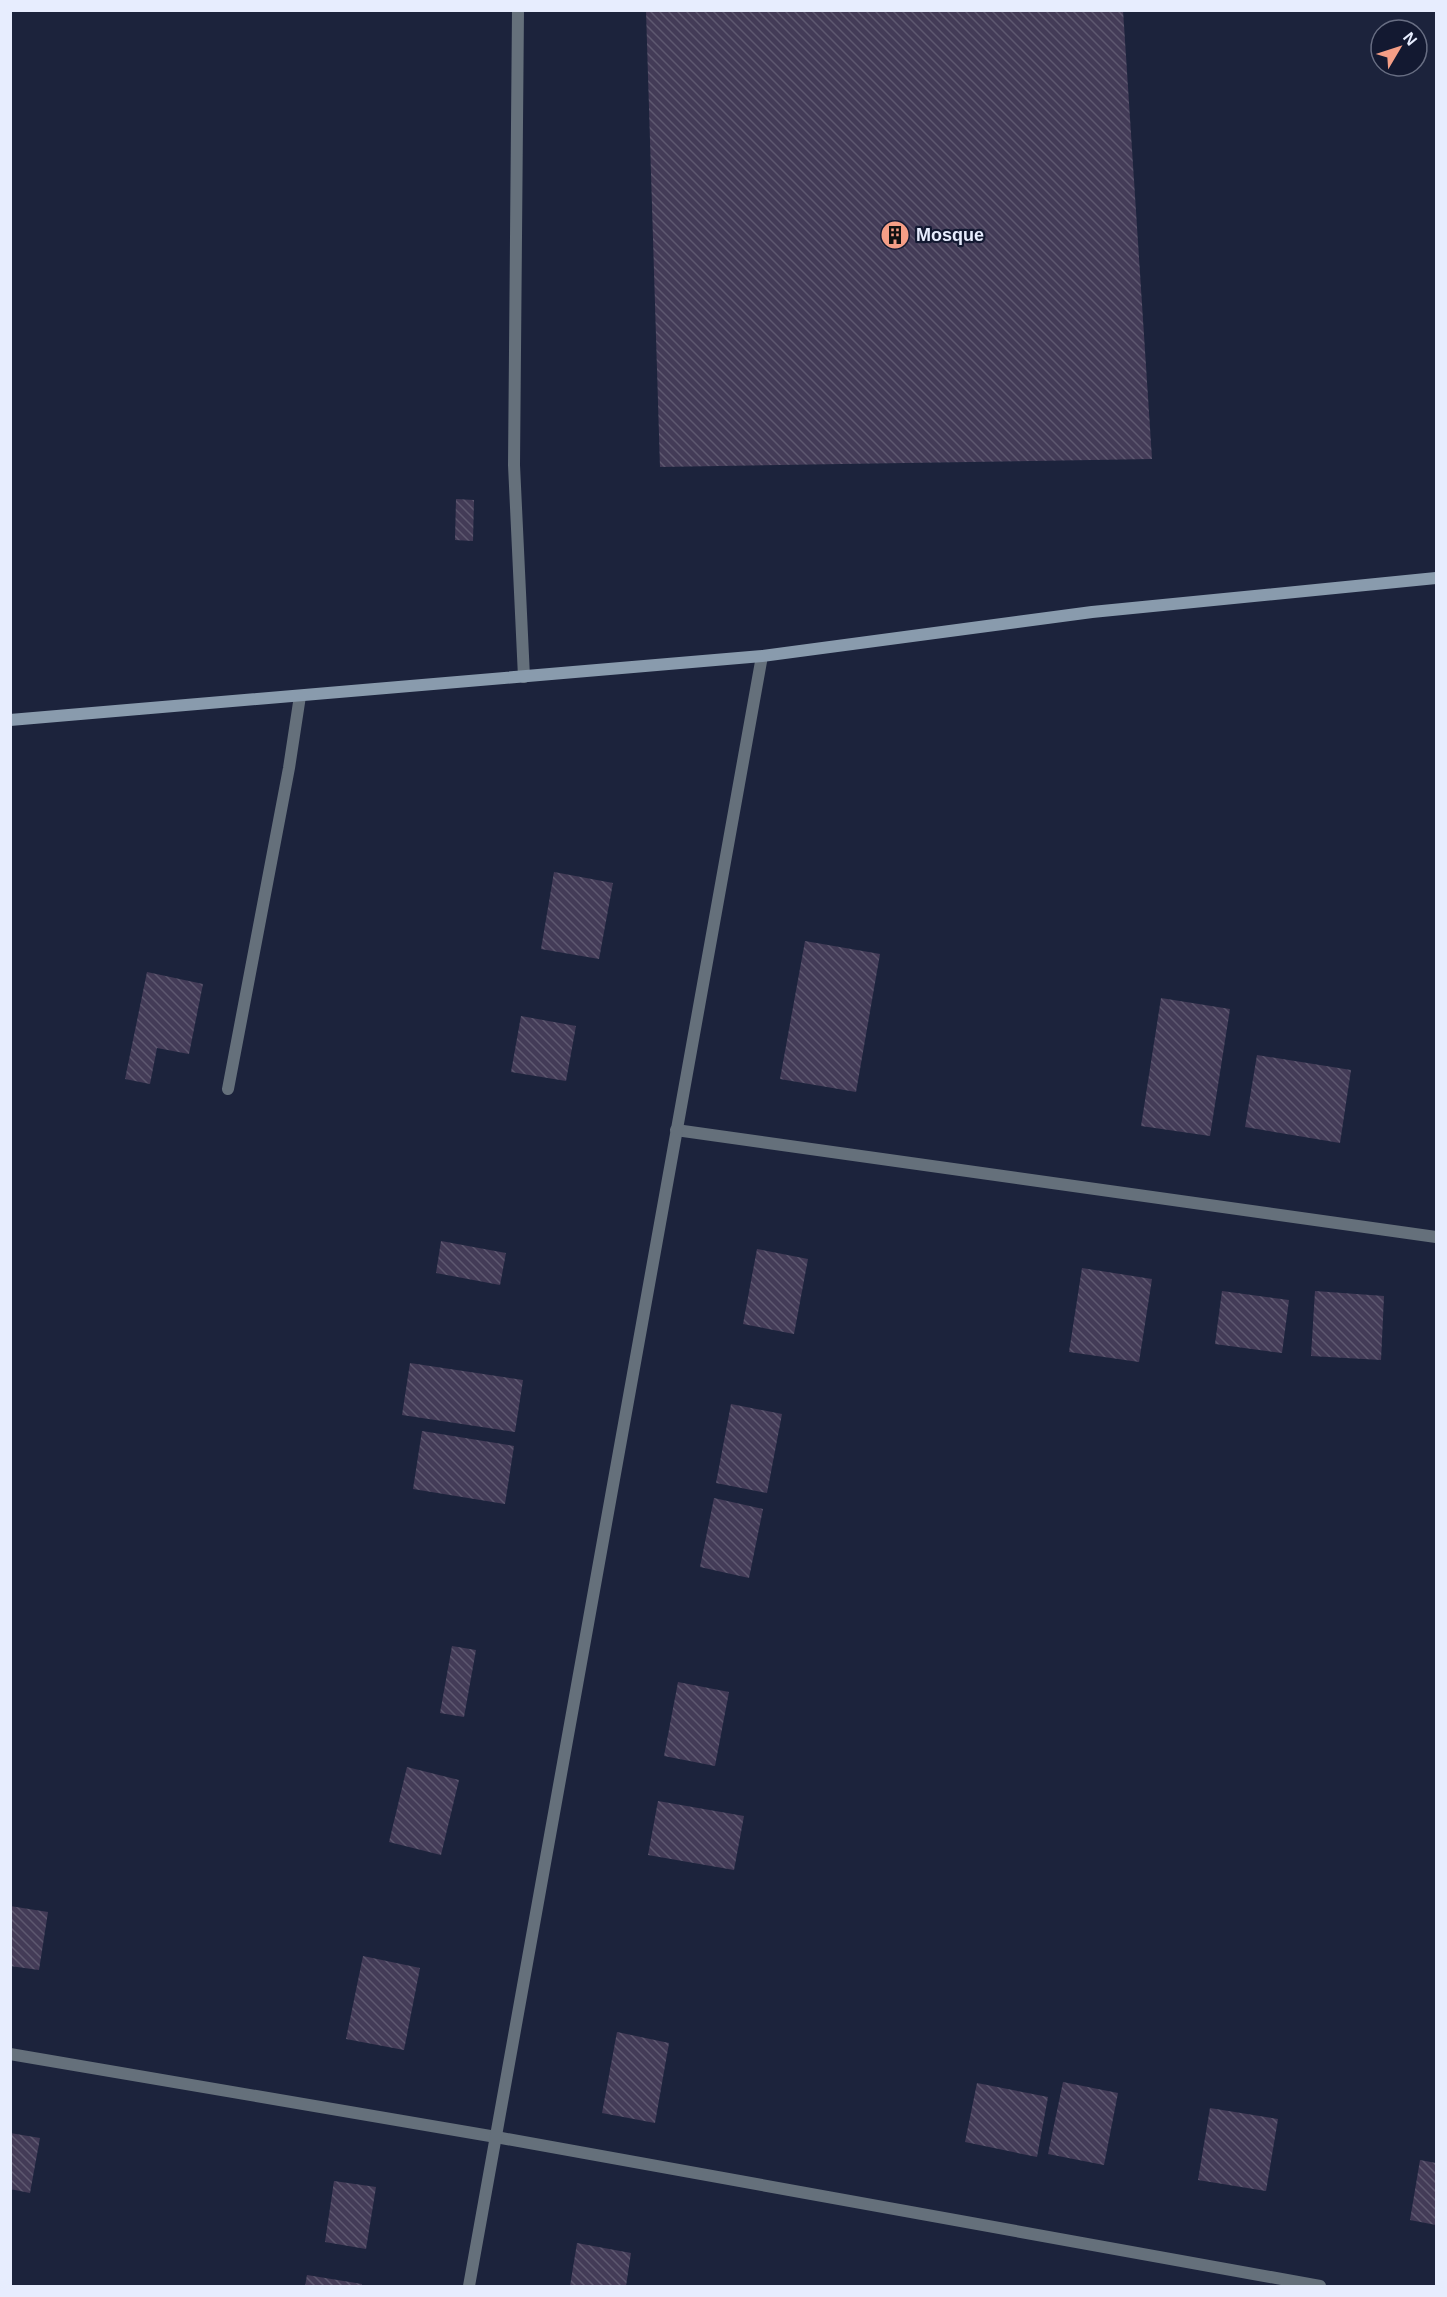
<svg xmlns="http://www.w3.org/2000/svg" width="1447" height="2297" font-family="Arial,sans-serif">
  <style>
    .building { fill: url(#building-back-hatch) }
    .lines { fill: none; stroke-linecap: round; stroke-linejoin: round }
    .lane { stroke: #65707b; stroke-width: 12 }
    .street { stroke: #65707b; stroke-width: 12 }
    .secondary { stroke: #899bad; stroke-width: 12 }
    .labels { text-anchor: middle; stroke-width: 4.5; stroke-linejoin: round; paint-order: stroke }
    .poi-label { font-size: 18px; font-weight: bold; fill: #e7edfe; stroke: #131931; text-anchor: start }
  </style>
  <defs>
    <pattern id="building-back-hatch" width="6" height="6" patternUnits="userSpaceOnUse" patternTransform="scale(1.5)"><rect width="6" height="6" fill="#433b57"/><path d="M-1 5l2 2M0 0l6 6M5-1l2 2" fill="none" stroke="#5e5870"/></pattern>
  </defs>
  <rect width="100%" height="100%" fill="#1c233c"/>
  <!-- building -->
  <g class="building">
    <polygon points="646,10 1123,10 1152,459 660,467"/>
    <polygon points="456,499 474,500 473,541 455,540"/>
    <polygon points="554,872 613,883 599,959 541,949"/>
    <polygon points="805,941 880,954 856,1092 780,1079"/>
    <polygon points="147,972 203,984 189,1054 157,1048 150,1084 125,1079"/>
    <polygon points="1161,998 1230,1009 1210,1136 1141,1126"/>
    <polygon points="521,1016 576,1026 566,1081 511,1072"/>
    <polygon points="1257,1055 1351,1070 1340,1143 1245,1127"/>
    <polygon points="441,1241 506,1253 500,1285 436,1273"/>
    <polygon points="757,1249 808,1259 794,1334 743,1324"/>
    <polygon points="1082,1268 1152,1279 1139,1362 1069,1352"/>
    <polygon points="1222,1291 1289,1300 1282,1353 1215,1344"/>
    <polygon points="1315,1291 1384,1296 1381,1360 1311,1356"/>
    <polygon points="410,1363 523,1380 515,1432 402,1415"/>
    <polygon points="731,1404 782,1414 767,1493 716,1483"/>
    <polygon points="422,1431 514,1446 505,1504 413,1489"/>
    <polygon points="714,1498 763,1509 749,1578 700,1567"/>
    <polygon points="452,1646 476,1650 464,1717 440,1713"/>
    <polygon points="678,1682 729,1692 715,1766 664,1756"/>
    <polygon points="407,1767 459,1780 441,1855 389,1842"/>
    <polygon points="658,1801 744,1816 734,1870 648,1855"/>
    <polygon points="10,1906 48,1912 39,1970 10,1966"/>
    <polygon points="363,1956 420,1968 404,2050 346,2039"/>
    <polygon points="617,2032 669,2043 655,2123 602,2113"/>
    <polygon points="1063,2082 1118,2093 1104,2165 1048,2154"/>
    <polygon points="977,2083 1048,2097 1037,2157 965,2142"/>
    <polygon points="1210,2108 1278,2119 1266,2191 1198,2180"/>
    <polygon points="10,2133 40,2138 30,2193 10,2189"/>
    <polygon points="1420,2160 1436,2163 1436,2225 1410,2220"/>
    <polygon points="334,2181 376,2187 366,2249 325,2242"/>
    <polygon points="577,2243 631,2253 626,2286 570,2286"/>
    <polygon points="307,2275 362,2284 362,2286 305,2286"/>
  </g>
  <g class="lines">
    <!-- lane -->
    <polyline class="lane" points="228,1089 289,768 300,696"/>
    <!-- street -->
    <g class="street">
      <polyline points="518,10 514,465 524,677"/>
      <polyline points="676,1130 1436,1237"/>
      <polyline points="10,2054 496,2137 1320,2286"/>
      <polyline points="469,2286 762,656"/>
    </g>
    <!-- secondary -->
    <polyline class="secondary" points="10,720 762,656 1092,612 1436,578"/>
  </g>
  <!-- icons -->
  <defs>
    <g id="building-disc" transform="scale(1.5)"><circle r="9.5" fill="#f49e86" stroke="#131931"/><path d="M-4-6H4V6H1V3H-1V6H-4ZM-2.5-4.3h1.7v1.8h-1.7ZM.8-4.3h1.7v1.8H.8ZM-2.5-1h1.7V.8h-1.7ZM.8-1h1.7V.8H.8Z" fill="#111"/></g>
  </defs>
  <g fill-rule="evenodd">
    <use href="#building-disc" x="895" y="235"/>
  </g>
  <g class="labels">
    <!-- poi labels -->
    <g class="poi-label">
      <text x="916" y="241">Mosque</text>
    </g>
  </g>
  <!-- border -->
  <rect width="1447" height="2297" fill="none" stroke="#e7edfe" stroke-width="24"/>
  <!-- north arrow -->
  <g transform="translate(1399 48) rotate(51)"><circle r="28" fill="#131931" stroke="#686e83" stroke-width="1.5"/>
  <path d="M0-4.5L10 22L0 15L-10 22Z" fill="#f49e86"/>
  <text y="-9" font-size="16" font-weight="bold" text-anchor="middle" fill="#e7edfe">N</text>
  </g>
</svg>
